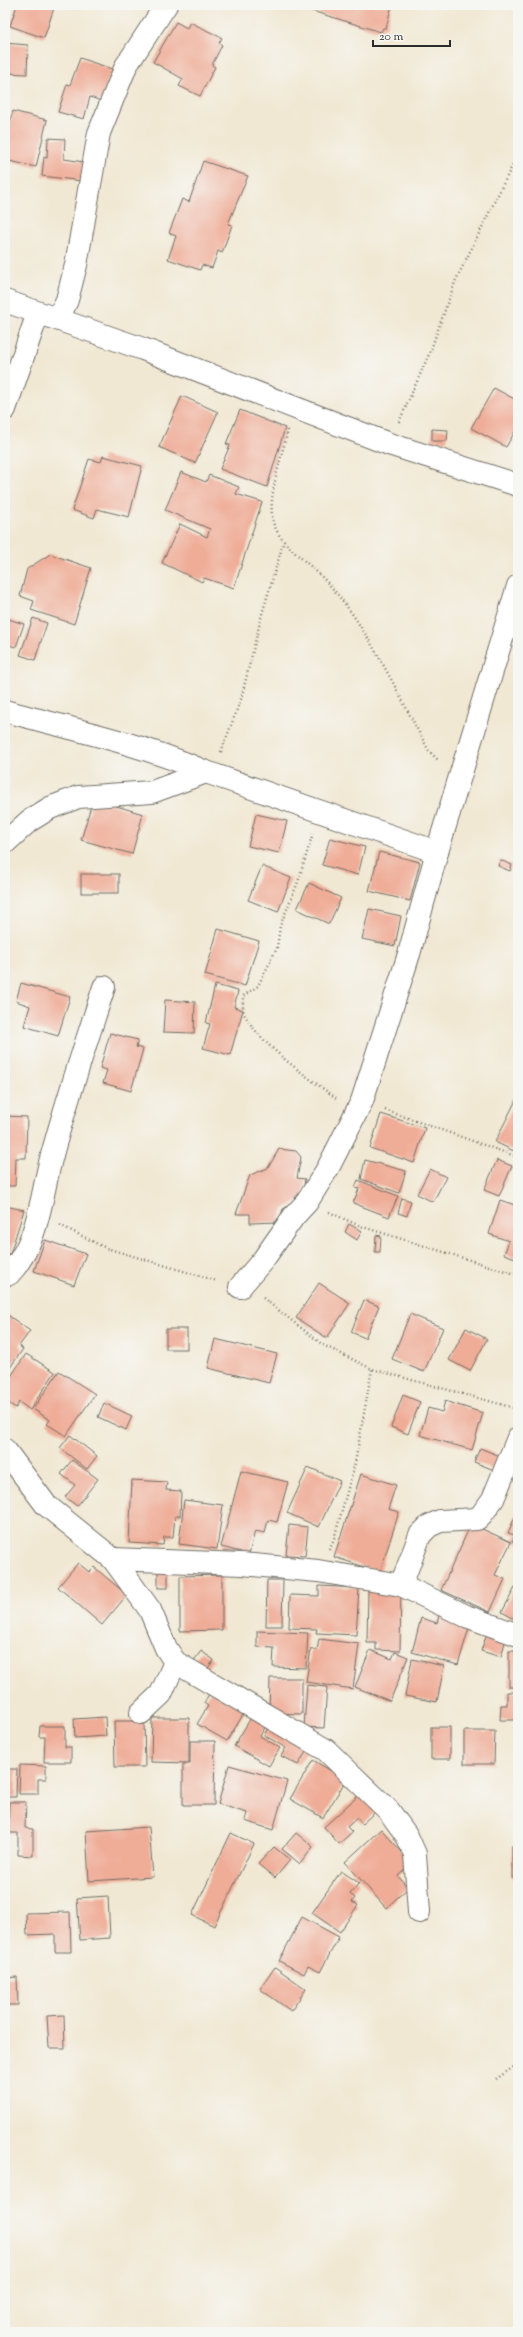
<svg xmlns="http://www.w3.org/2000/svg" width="523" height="2337" font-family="'Sorts Mill Goudy',serif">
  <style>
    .building { fill: #efac96 }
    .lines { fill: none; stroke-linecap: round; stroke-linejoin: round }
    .minor-casing { stroke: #706d66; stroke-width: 24 }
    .path { stroke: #706d66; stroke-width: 2.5; stroke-dasharray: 1 3; stroke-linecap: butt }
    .minor { stroke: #fff; stroke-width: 22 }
  </style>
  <rect width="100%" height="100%" fill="#f6f6f2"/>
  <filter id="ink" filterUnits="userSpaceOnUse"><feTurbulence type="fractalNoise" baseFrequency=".025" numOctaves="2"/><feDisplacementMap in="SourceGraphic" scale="8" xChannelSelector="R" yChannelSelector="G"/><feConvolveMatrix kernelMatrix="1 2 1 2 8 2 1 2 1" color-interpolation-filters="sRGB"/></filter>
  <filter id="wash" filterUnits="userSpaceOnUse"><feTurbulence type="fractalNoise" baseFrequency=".012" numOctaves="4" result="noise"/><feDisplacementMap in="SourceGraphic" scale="16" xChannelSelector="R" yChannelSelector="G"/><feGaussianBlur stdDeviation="0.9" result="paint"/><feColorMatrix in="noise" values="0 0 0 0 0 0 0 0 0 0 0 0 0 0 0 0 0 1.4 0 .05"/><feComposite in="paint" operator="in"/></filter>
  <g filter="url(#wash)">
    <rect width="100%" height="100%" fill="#f1e8d3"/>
    <g id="blocks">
      <!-- building -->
      <g class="building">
        <polygon points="17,5 55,5 44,38 10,26"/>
        <polygon points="140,5 161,5 158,13"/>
        <polygon points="303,5 392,5 386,28 383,28 381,32 302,8"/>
        <polygon points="176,22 187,28 190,22 222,38 219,43 222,45 212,65 215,67 200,96 179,86 183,79 153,62"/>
        <polygon points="5,43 28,45 27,74 5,73"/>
        <polygon points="80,58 112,69 101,101 90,97 84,119 58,112 67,84 70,85"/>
        <polygon points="13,111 47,120 36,167 5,160 5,141"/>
        <polygon points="48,138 65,139 64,159 84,162 82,181 42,176 44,157 47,158"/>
        <polygon points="203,161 248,176 228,224 232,225 222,253 218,251 212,268 202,265 200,270 168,259 176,236 169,233 182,199 189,202"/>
        <polygon points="494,388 518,401 518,426 506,447 471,428"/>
        <polygon points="182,396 218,412 195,463 159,447"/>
        <polygon points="240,410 285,428 267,487 220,469 230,445 226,444"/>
        <polygon points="432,429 448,430 447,441 432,441"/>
        <polygon points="103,456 142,466 129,517 97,509 94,518 72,510 89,459 101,462"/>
        <polygon points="181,472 206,482 209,475 239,487 236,494 262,502 234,588 204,578 202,582 162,563 180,524 207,537 210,529 165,510"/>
        <polygon points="50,554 91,568 74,624 31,610 34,601 20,596 27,569"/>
        <polygon points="5,618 24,624 16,647 5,644"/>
        <polygon points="33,618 47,623 35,660 20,655"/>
        <polygon points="93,799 143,814 132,854 81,840"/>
        <polygon points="256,814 287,821 279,853 248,846"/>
        <polygon points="330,838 365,847 358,875 322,865"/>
        <polygon points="379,852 420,862 410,901 369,891"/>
        <polygon points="500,860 512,865 510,871 498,866"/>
        <polygon points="262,866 291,878 278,912 248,900"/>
        <rect x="81" y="874" width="38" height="19"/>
        <polygon points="309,883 341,898 329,924 297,909"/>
        <polygon points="369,909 401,916 395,946 362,939"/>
        <polygon points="218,929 259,941 245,986 205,975"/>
        <polygon points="21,983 70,997 58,1036 24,1026 30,1006 16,1001"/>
        <polygon points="215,985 238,991 234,1007 243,1010 230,1055 203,1048 210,1024 206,1023"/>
        <polygon points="165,1000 195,1002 194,1033 163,1032"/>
        <polygon points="110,1033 138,1040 136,1047 143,1049 131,1091 103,1083 107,1070 100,1068"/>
        <polygon points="518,1096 518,1153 495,1142"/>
        <polygon points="381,1114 425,1128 414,1163 370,1148"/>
        <polygon points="5,1116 27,1117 26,1158 16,1158 15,1186 5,1186"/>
        <polygon points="279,1149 296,1151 301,1157 297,1178 305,1179 302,1199 283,1209 279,1222 250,1223 250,1214 236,1214 250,1175 268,1168"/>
        <polygon points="365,1160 406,1171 399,1193 361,1179"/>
        <polygon points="497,1160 512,1166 499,1196 484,1190"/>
        <polygon points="430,1169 446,1177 433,1202 417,1194"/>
        <polygon points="358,1180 398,1196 389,1217 353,1203 359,1189 355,1188"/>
        <polygon points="402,1198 411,1201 407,1216 398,1213"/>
        <polygon points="500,1200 518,1206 518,1259 504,1254 509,1241 489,1234"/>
        <polygon points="5,1206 24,1210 10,1254 5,1253"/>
        <polygon points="349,1224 362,1231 357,1240 345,1232"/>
        <polygon points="376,1235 381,1236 380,1252 375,1252"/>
        <polygon points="45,1240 86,1254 74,1285 34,1271"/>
        <polygon points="319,1283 350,1303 327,1338 296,1318"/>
        <polygon points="364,1300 379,1306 365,1338 351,1332"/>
        <polygon points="5,1313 30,1331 19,1346 23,1349 5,1375"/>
        <polygon points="410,1314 443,1328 424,1372 392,1359"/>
        <polygon points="466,1328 487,1339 470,1371 449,1360"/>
        <rect x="166" y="1329" width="21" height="20"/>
        <polygon points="215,1339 277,1354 269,1383 208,1368"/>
        <polygon points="26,1354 55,1372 30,1410 19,1402 16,1408 5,1401 5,1385"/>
        <polygon points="59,1371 95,1394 66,1436 47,1424 50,1420 33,1409"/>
        <polygon points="403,1395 420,1402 408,1434 391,1427"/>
        <polygon points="445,1401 483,1413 472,1450 420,1435 428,1408 442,1412"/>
        <polygon points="104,1403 132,1416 126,1430 98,1417"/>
        <polygon points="70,1435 97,1456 87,1469 60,1448"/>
        <polygon points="480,1448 505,1458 499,1472 474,1462"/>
        <polygon points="72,1460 98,1479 77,1506 65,1497 75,1485 61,1474"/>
        <polygon points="308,1467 340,1481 319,1527 287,1513"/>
        <polygon points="241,1471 288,1482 277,1522 268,1520 265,1533 255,1531 249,1554 221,1547"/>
        <polygon points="361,1474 396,1485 388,1509 399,1512 380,1572 334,1557"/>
        <polygon points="132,1480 167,1482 166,1490 181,1491 180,1516 175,1516 173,1537 164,1537 163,1545 129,1543"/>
        <polygon points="184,1500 223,1505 217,1549 179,1544"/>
        <polygon points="518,1510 518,1544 512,1541 515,1535 508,1533"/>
        <polygon points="471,1524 511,1542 495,1575 505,1579 490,1612 441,1590"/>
        <polygon points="289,1525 308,1527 305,1556 286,1555"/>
        <polygon points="78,1563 89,1572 94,1567 127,1595 102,1625 58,1587"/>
        <rect x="158" y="1568" width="10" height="20"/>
        <polygon points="222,1575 222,1630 180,1631 180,1576"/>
        <polygon points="267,1580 283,1580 282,1626 266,1626"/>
        <polygon points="319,1586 359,1588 356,1635 316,1633 317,1629 289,1628 290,1595 319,1596"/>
        <polygon points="516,1586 518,1587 518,1621 502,1612"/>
        <polygon points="368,1588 401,1589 400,1651 376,1650 376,1643 367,1643"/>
        <polygon points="440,1612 471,1621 458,1665 412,1652 421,1618 437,1623"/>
        <polygon points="488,1630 507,1635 501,1657 481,1651"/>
        <polygon points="257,1631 308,1633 306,1668 273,1667 274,1648 257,1647"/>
        <polygon points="319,1639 359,1644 353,1689 306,1682 311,1649 317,1650"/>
        <polygon points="370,1650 392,1659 395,1652 408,1657 390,1701 355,1687"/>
        <polygon points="201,1651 214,1660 205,1672 192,1663"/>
        <rect x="509" y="1651" width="9" height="36"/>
        <polygon points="412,1659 444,1666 437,1702 405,1696"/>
        <polygon points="270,1678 302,1678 302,1714 269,1713"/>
        <polygon points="214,1685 249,1705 227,1741 197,1724 208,1706 204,1703"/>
        <polygon points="307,1685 327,1687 324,1728 304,1727"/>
        <polygon points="507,1692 518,1692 518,1720 500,1720 501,1705 507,1705"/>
        <polygon points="255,1711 270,1719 260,1736 280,1748 269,1766 234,1746"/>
        <polygon points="105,1717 106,1736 75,1738 74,1719"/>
        <polygon points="152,1718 189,1718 189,1763 151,1762"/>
        <polygon points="273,1719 312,1742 298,1765 281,1756 286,1748 264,1735"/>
        <polygon points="114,1721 144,1721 145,1767 115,1767"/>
        <polygon points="40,1726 65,1726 65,1747 71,1747 71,1762 44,1762 45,1737 39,1737"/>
        <rect x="431" y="1727" width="19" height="32"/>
        <polygon points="464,1731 495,1731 494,1764 464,1764"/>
        <polygon points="190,1741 215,1741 214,1805 183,1805 183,1764 190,1764"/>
        <polygon points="313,1760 346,1780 323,1818 290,1799"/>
        <polygon points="20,1765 46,1766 46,1779 38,1779 38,1794 19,1794"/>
        <polygon points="229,1765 287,1781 273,1830 245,1821 247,1813 218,1804"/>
        <polygon points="5,1769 17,1769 16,1797 5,1797"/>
        <polygon points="360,1794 376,1811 362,1824 357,1818 347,1827 352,1832 339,1844 324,1827"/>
        <polygon points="9,1802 26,1802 25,1828 33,1829 33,1856 18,1855 18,1833 8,1833"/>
        <polygon points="149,1827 153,1877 89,1881 86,1831"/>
        <polygon points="381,1829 412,1863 398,1876 408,1888 386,1908 345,1862"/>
        <polygon points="231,1833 254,1844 214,1926 192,1915"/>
        <polygon points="296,1833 313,1847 300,1864 282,1849"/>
        <rect x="512" y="1846" width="6" height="32"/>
        <polygon points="274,1847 290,1860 275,1878 258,1864"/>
        <polygon points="341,1871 359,1883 350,1894 355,1898 352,1902 358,1905 340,1932 312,1913"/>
        <polygon points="108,1896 110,1938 80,1940 77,1898"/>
        <polygon points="70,1912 71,1952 55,1952 55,1934 27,1935 26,1913"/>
        <polygon points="302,1917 339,1937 320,1972 308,1966 304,1974 279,1961"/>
        <polygon points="275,1967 306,1989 291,2011 260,1989"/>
        <polygon points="5,1972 7,1972 7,1978 17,1977 18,2005 5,2005"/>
        <polygon points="64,2015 65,2048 49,2048 47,2016"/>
      </g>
    </g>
  </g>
  <g filter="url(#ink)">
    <use href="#blocks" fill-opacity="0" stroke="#706d66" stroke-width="1"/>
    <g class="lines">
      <!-- minor casing -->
      <g class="minor-casing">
        <g id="minor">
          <polyline points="5,301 143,349 389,444 518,485"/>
          <polyline points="58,319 67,300 76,265 99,133 126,66 166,5"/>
          <polyline points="5,409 38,313"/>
          <path d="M5 711C72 729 142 744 206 772L437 852"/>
          <polyline points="5,843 29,821 50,808 78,797 152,792 206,772"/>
          <path d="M5 1274H9C39 1243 41 1195 52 1155 67 1099 86 1043 104 987"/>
          <polyline points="240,1287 263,1260 294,1216 307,1202 328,1168 362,1101 409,954 437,852 518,586"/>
          <polyline points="5,1450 46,1505 113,1559 150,1610 166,1648 175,1662 161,1694 141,1713"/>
          <polyline points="113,1559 242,1564 318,1571 401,1585 466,1616 518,1635"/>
          <polyline points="401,1585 420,1535 429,1526 440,1521 477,1519 482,1514 493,1499 518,1438"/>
          <polyline points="175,1662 326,1750 389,1811 407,1836 415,1854 419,1912"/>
        </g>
      </g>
      <!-- path -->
      <g class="path">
        <polyline points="399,422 430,352 455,282 518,154"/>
        <path d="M288 430C282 456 267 497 273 522 280 545 306 560 321 576 366 621 398 695 429 751L439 761"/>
        <polyline points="221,752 241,699 262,614 284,541"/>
        <path d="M313 833 298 882 280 926 277 948 258 986 243 996C243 1002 242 1012 246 1017 263 1047 309 1078 336 1098"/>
        <polyline points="385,1110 518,1157"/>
        <polyline points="329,1212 360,1226 518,1275"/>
        <polyline points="60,1225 106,1248 217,1281"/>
        <polyline points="263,1298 323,1345 372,1369 518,1409"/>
        <polyline points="5,1499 12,1500"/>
        <polyline points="329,1549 334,1539 355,1463 372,1369"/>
        <polyline points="496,2079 518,2064"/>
      </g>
      <!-- minor -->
      <use href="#minor" class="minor"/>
    </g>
  </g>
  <!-- margin -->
  <rect width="523" height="2337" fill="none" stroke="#f6f6f2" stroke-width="20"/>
  <!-- scale -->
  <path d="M373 40v6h77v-6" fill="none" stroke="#2b2b2b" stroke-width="2"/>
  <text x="379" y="40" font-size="12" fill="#2b2b2b" stroke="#f6f6f2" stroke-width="3" paint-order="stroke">20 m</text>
</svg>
